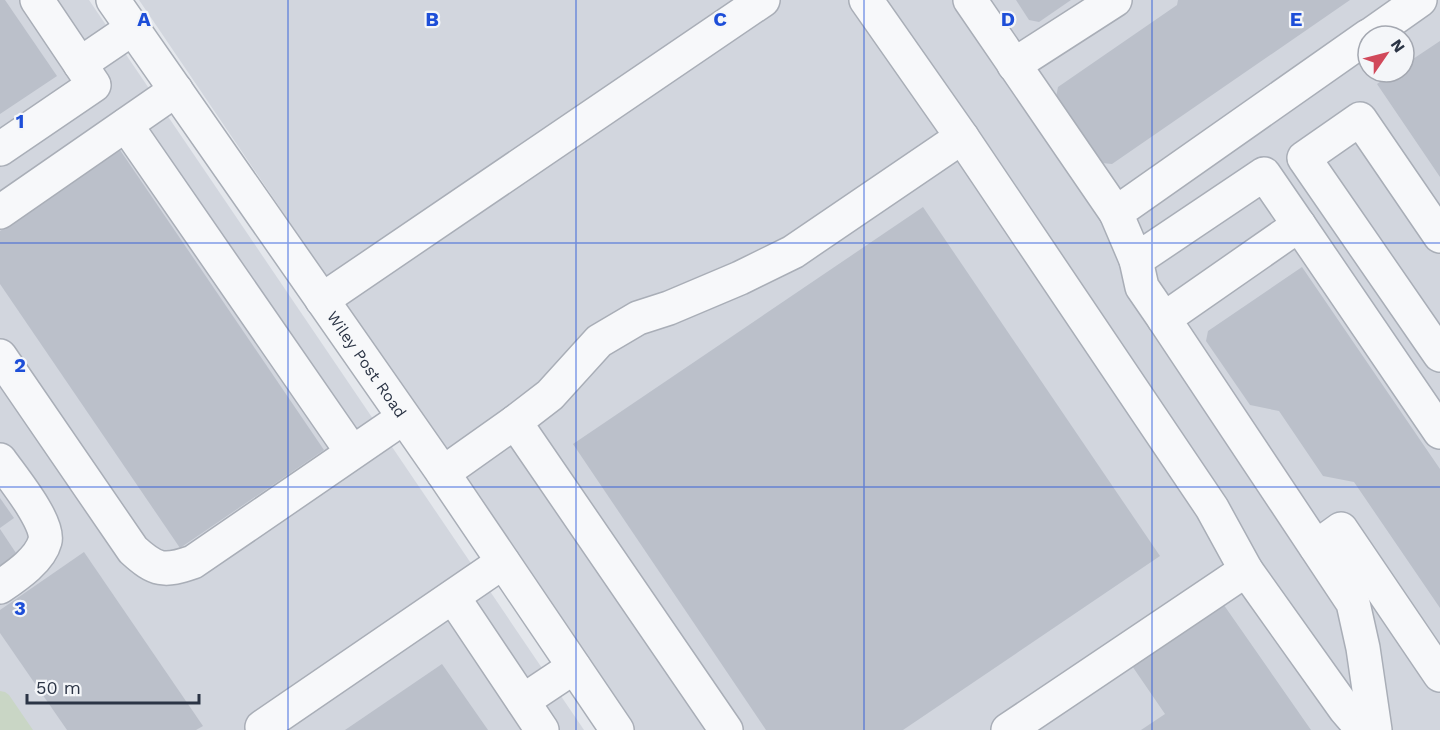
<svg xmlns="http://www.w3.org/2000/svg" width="1440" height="730" font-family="'Work Sans',sans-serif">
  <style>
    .built { fill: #d2d6de; fill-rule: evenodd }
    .green { fill: #c9d6c5 }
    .building { fill: #bbc0ca }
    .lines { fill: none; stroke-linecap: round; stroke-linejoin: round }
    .minor-casing { stroke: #a9aeb7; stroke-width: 36 }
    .minor { stroke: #f7f8fa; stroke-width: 33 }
    .grid { fill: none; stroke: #1d4ed8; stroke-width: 1.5; stroke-opacity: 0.55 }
    .labels { text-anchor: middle; stroke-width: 4.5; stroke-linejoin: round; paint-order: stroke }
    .street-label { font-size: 16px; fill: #2b3445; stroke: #f4f6f9 }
    .grid-label { font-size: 20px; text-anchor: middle; font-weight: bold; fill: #1d4ed8; stroke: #f4f6f9; stroke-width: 4.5; stroke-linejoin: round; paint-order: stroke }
  </style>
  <rect width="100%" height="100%" fill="#e4e7ec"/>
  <!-- built -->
  <g class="built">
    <polygon points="0,0 89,0 584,730 0,730"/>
    <path d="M139 0H1440V730H634ZM1368 36H1404V72H1368Z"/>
  </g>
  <!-- green -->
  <polygon class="green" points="0,691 5,692 9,695 33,730 0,730"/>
  <!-- building -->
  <g class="building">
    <polygon points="0,0 5,0 57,76 0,114"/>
    <polygon points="1016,0 1071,0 1039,22 1029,20"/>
    <polygon points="1178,0 1350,0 1112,164 1102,163 1056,97 1058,87 1177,5"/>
    <polygon points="1440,41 1440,177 1377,84 1394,72 1404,72 1404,65"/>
    <polygon points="120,150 324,450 180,548 0,284 0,231"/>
    <polygon points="923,207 1160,556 903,730 766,730 573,444"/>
    <polygon points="1302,267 1440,469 1440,608 1354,482 1323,476 1279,411 1250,405 1206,341 1208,331"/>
    <polygon points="0,498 14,518 0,528"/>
    <polygon points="0,529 20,559 0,573"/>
    <polygon points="84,552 203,726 196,730 67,730 0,633 0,610"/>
    <polygon points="1219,598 1311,730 1141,730 1165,714 1128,660"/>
    <polygon points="442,664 488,730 345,730"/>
  </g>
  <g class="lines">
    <!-- minor casing -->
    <g class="minor-casing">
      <g id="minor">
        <polyline points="37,0 80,64"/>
        <path id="s1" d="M113 0 443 473 617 730"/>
        <polyline points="866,0 962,137 1212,508 1246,570 1345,709 1363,730"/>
        <polyline points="970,0 1116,213"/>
        <polyline points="1369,36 1420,0"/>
        <polyline points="1014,65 1115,0"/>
        <polyline points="126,125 352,452"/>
        <polyline points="0,149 94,85 80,64 133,28"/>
        <polyline points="0,212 176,90"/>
        <polyline points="1299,225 1264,174 1136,260 1116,213 1368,36"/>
        <polyline points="1440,236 1360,119 1304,158 1440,355"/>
        <polyline points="1136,260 1142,287 1164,319"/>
        <polyline points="322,300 763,0"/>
        <path d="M0 356 133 550C156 571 164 572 193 562L403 418"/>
        <polyline points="515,422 550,395 599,341 638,318 669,308 740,278 793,252 962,137"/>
        <path d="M0 460C11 476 50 523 45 541 40 560 16 576 0 587"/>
        <polyline points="443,473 515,422 726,730"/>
        <polyline points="1316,547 1341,529 1440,675"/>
        <polyline points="453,597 542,730"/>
        <polyline points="523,701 574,667"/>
        <polyline points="262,727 503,562"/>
        <polyline points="1008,730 1246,570"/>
        <polyline points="1375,730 1363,648 1353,603 1164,319 1299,225 1440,432"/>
      </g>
    </g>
    <!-- minor -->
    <use href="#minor" class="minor"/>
  </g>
  <!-- grid -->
  <path class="grid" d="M288 0V730M576 0V730M864 0V730M1152 0V730M0 243H1440M0 487H1440"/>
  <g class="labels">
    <!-- street labels -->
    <g class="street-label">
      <text dy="6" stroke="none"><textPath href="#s1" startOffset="444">Wiley Post Road</textPath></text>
    </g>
  </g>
  <g class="grid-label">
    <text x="144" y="26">A</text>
    <text x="432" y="26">B</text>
    <text x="720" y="26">C</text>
    <text x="1008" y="26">D</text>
    <text x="1296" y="26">E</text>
    <text x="20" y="128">1</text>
    <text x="20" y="372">2</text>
    <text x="20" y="615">3</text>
  </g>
  <!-- north arrow -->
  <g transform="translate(1386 54) rotate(55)"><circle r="28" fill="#f4f6f9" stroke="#a4a8b1" stroke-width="1.5"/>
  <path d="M0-4.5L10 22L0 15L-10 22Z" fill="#d1495b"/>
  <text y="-9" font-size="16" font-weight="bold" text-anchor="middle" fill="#2b3445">N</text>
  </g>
  <!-- scale -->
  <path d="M27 694v9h172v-9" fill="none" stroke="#2b3445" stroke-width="3"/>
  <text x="36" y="694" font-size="18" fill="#2b3445" stroke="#f4f6f9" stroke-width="4.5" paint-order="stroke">50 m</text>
</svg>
